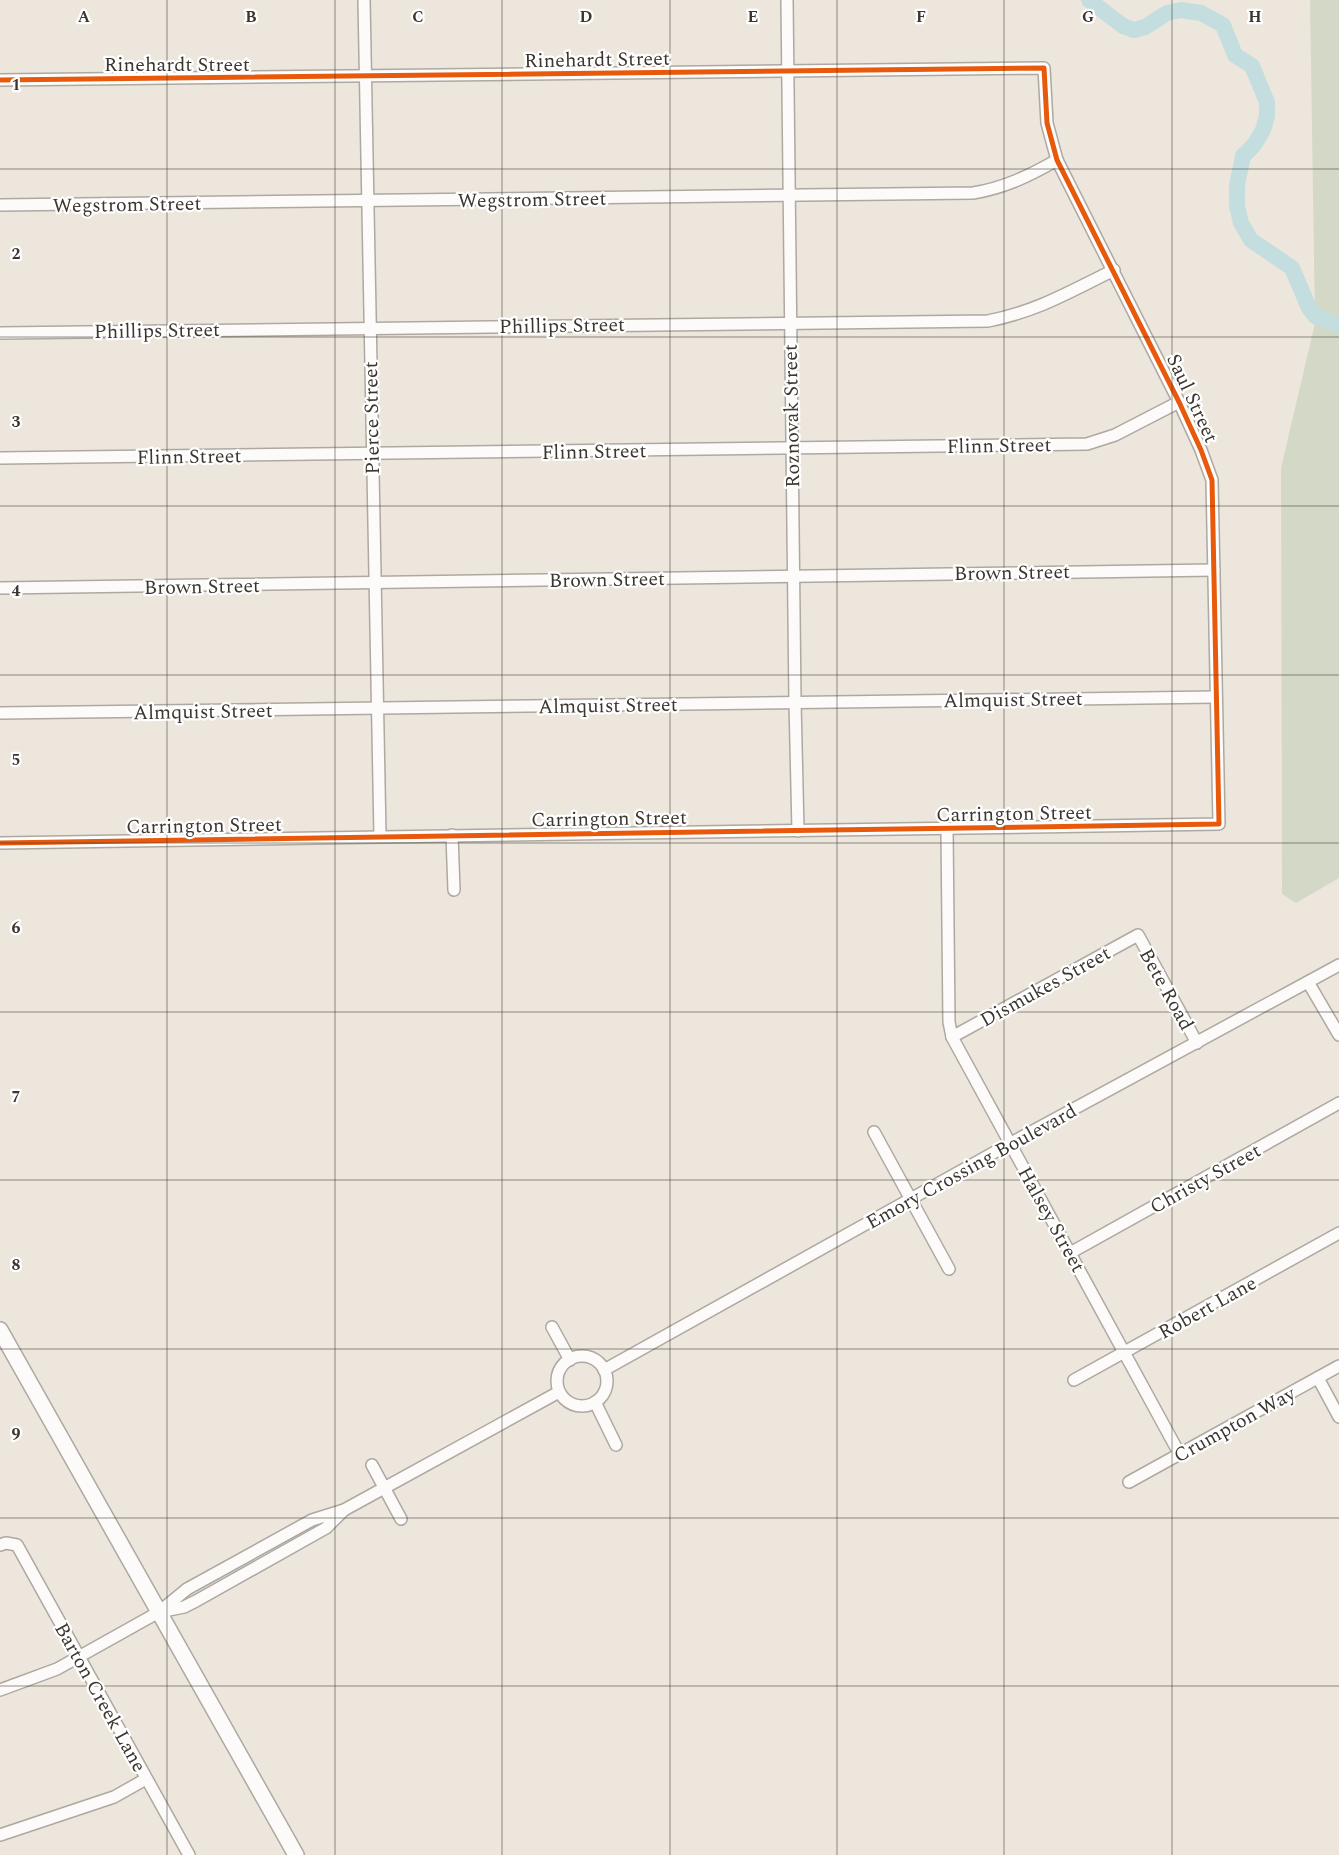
<svg xmlns="http://www.w3.org/2000/svg" width="1339" height="1855" font-family="Spectral,serif">
  <style>
    .green { fill: #d4d9c7 }
    .lines { fill: none; stroke-linecap: round; stroke-linejoin: round }
    .river { stroke: #c4dddf; stroke-width: 16 }
    .minor-casing { stroke: #aea8a2; stroke-width: 14 }
    .secondary-casing { stroke: #aea8a2; stroke-width: 18 }
    .minor { stroke: #fcfbfa; stroke-width: 11 }
    .secondary { stroke: #fcfbfa; stroke-width: 15 }
    .cycleway-casing { stroke: #fff; stroke-width: 8 }
    .cycleway { stroke: #e8590c; stroke-width: 5 }
    .grid { fill: none; stroke: #3b362f; stroke-width: 1; stroke-opacity: 0.55 }
    .labels { text-anchor: middle; stroke-width: 4.5; stroke-linejoin: round; paint-order: stroke }
    .street-label { font-size: 20px; fill: #3b362f; stroke: #fff }
    .grid-label { font-size: 16px; text-anchor: middle; font-weight: bold; fill: #3b362f; stroke: #fff; stroke-width: 4.5; stroke-linejoin: round; paint-order: stroke }
  </style>
  <rect width="100%" height="100%" fill="#ede6dd"/>
  <!-- green -->
  <polygon class="green" points="1310,0 1339,0 1339,878 1296,903 1282,894 1281,468 1315,323"/>
  <g class="lines">
    <!-- river -->
    <polyline class="river" points="1089,0 1123,26 1134,30 1145,27 1167,13 1181,10 1201,13 1223,25 1235,55 1252,66 1267,102 1267,116 1263,130 1254,145 1243,156 1237,185 1237,206 1241,223 1251,240 1292,268 1309,308 1315,316 1339,325"/>
    <!-- minor casing -->
    <g class="minor-casing">
      <g id="minor">
        <polyline points="364,0 380,836"/>
        <polyline points="787,0 795,702 798,831"/>
        <polyline points="0,80 1044,68 1047,123 1057,160 1179,402 1201,450 1212,480 1219,824 0,843"/>
        <path d="M0 205 973 193C1004 188 1029 176 1057 160"/>
        <path d="M0 333 988 321C1038 311 1069 292 1114 270"/>
        <polyline points="0,458 1087,444 1115,435 1179,402"/>
        <polyline points="0,588 1214,570"/>
        <polyline points="0,713 1216,697"/>
        <polyline points="947,829 949,1022 952,1037 1179,1453"/>
        <polyline points="452,835 454,890"/>
        <polyline points="1308,982 1339,1035"/>
        <polyline points="952,1037 1138,935 1197,1043"/>
        <polyline points="874,1132 949,1269"/>
        <polyline points="1070,1253 1339,1103"/>
        <polyline points="552,1327 570,1360"/>
        <circle cx="582" cy="1381" r="25"/>
        <polyline points="604,1370 1011,1143 1339,965"/>
        <polyline points="1318,1378 1339,1417"/>
        <polyline points="1074,1380 1339,1233"/>
        <polyline points="595,1402 616,1445"/>
        <polyline points="372,1465 401,1519"/>
        <polyline points="1129,1482 1339,1366"/>
        <polyline points="0,1545 6,1543 17,1545 189,1855"/>
        <polyline points="159,1612 184,1607 196,1601 326,1528 344,1510"/>
        <polyline points="0,1690 57,1669 159,1612 187,1589 312,1520 344,1510 559,1392"/>
        <polyline points="0,1835 114,1797 146,1779"/>
      </g>
    </g>
    <!-- secondary casing -->
    <g class="secondary-casing">
      <polyline id="secondary" points="0,1330 296,1855"/>
    </g>
    <!-- minor -->
    <use href="#minor" class="minor"/>
    <!-- secondary -->
    <use href="#secondary" class="secondary"/>
    <!-- cycleway casing -->
    <g class="cycleway-casing">
      <polyline id="cycleway" points="0,80 1044,68 1047,123 1057,160 1179,402 1201,450 1212,480 1219,824 0,843"/>
    </g>
    <!-- cycleway -->
    <use href="#cycleway" class="cycleway"/>
  </g>
  <!-- grid -->
  <path class="grid" d="M167 0V1855M335 0V1855M502 0V1855M670 0V1855M837 0V1855M1004 0V1855M1172 0V1855M0 169H1339M0 337H1339M0 506H1339M0 675H1339M0 843H1339M0 1012H1339M0 1180H1339M0 1349H1339M0 1518H1339M0 1686H1339"/>
  <g class="labels">
    <!-- street labels -->
    <g class="street-label">
      <text transform="translate(597 59) rotate(-1)" y="7">Rinehardt Street</text>
      <text x="177" y="71">Rinehardt Street</text>
      <text transform="translate(532 199) rotate(-1)" y="7">Wegstrom Street</text>
      <text transform="translate(127 204) rotate(-1)" y="7">Wegstrom Street</text>
      <text transform="translate(562 325) rotate(-1)" y="7">Phillips Street</text>
      <text transform="translate(157 330) rotate(-1)" y="7">Phillips Street</text>
      <text transform="translate(1193 398) rotate(65)" y="7">Saul Street</text>
      <text transform="translate(791 416) rotate(-91)" y="7">Roznovak Street</text>
      <text transform="translate(371 418) rotate(-91)" y="7">Pierce Street</text>
      <text transform="translate(999 445) rotate(-1)" y="7">Flinn Street</text>
      <text transform="translate(594 451) rotate(-1)" y="7">Flinn Street</text>
      <text transform="translate(189 456) rotate(-1)" y="7">Flinn Street</text>
      <text transform="translate(1012 572) rotate(-1)" y="7">Brown Street</text>
      <text transform="translate(607 579) rotate(-1)" y="7">Brown Street</text>
      <text transform="translate(202 586) rotate(-1)" y="7">Brown Street</text>
      <text transform="translate(1013 699) rotate(-1)" y="7">Almquist Street</text>
      <text transform="translate(608 705) rotate(-1)" y="7">Almquist Street</text>
      <text transform="translate(203 711) rotate(-1)" y="7">Almquist Street</text>
      <text transform="translate(1014 813) rotate(-1)" y="7">Carrington Street</text>
      <text transform="translate(609 818) rotate(-1)" y="7">Carrington Street</text>
      <text transform="translate(204 825) rotate(-1)" y="7">Carrington Street</text>
      <text transform="translate(1045 986) rotate(-29)" y="7">Dismukes Street</text>
      <text transform="translate(1167 989) rotate(61)" y="7">Bete Road</text>
      <text transform="translate(971 1166) rotate(-29)" y="7">Emory Crossing Boulevard</text>
      <text transform="translate(1205 1178) rotate(-29)" y="7">Christy Street</text>
      <text transform="translate(1052 1219) rotate(61)" y="7">Halsey Street</text>
      <text transform="translate(1207 1307) rotate(-29)" y="7">Robert Lane</text>
      <text transform="translate(1234 1424) rotate(-29)" y="7">Crumpton Way</text>
      <text transform="translate(101 1697) rotate(61)" y="7">Barton Creek Lane</text>
    </g>
  </g>
  <g class="grid-label">
    <text x="84" y="22">A</text>
    <text x="251" y="22">B</text>
    <text x="418" y="22">C</text>
    <text x="586" y="22">D</text>
    <text x="753" y="22">E</text>
    <text x="921" y="22">F</text>
    <text x="1088" y="22">G</text>
    <text x="1255" y="22">H</text>
    <text x="16" y="90">1</text>
    <text x="16" y="259">2</text>
    <text x="16" y="427">3</text>
    <text x="16" y="596">4</text>
    <text x="16" y="765">5</text>
    <text x="16" y="933">6</text>
    <text x="16" y="1102">7</text>
    <text x="16" y="1270">8</text>
    <text x="16" y="1439">9</text>
  </g>
</svg>
